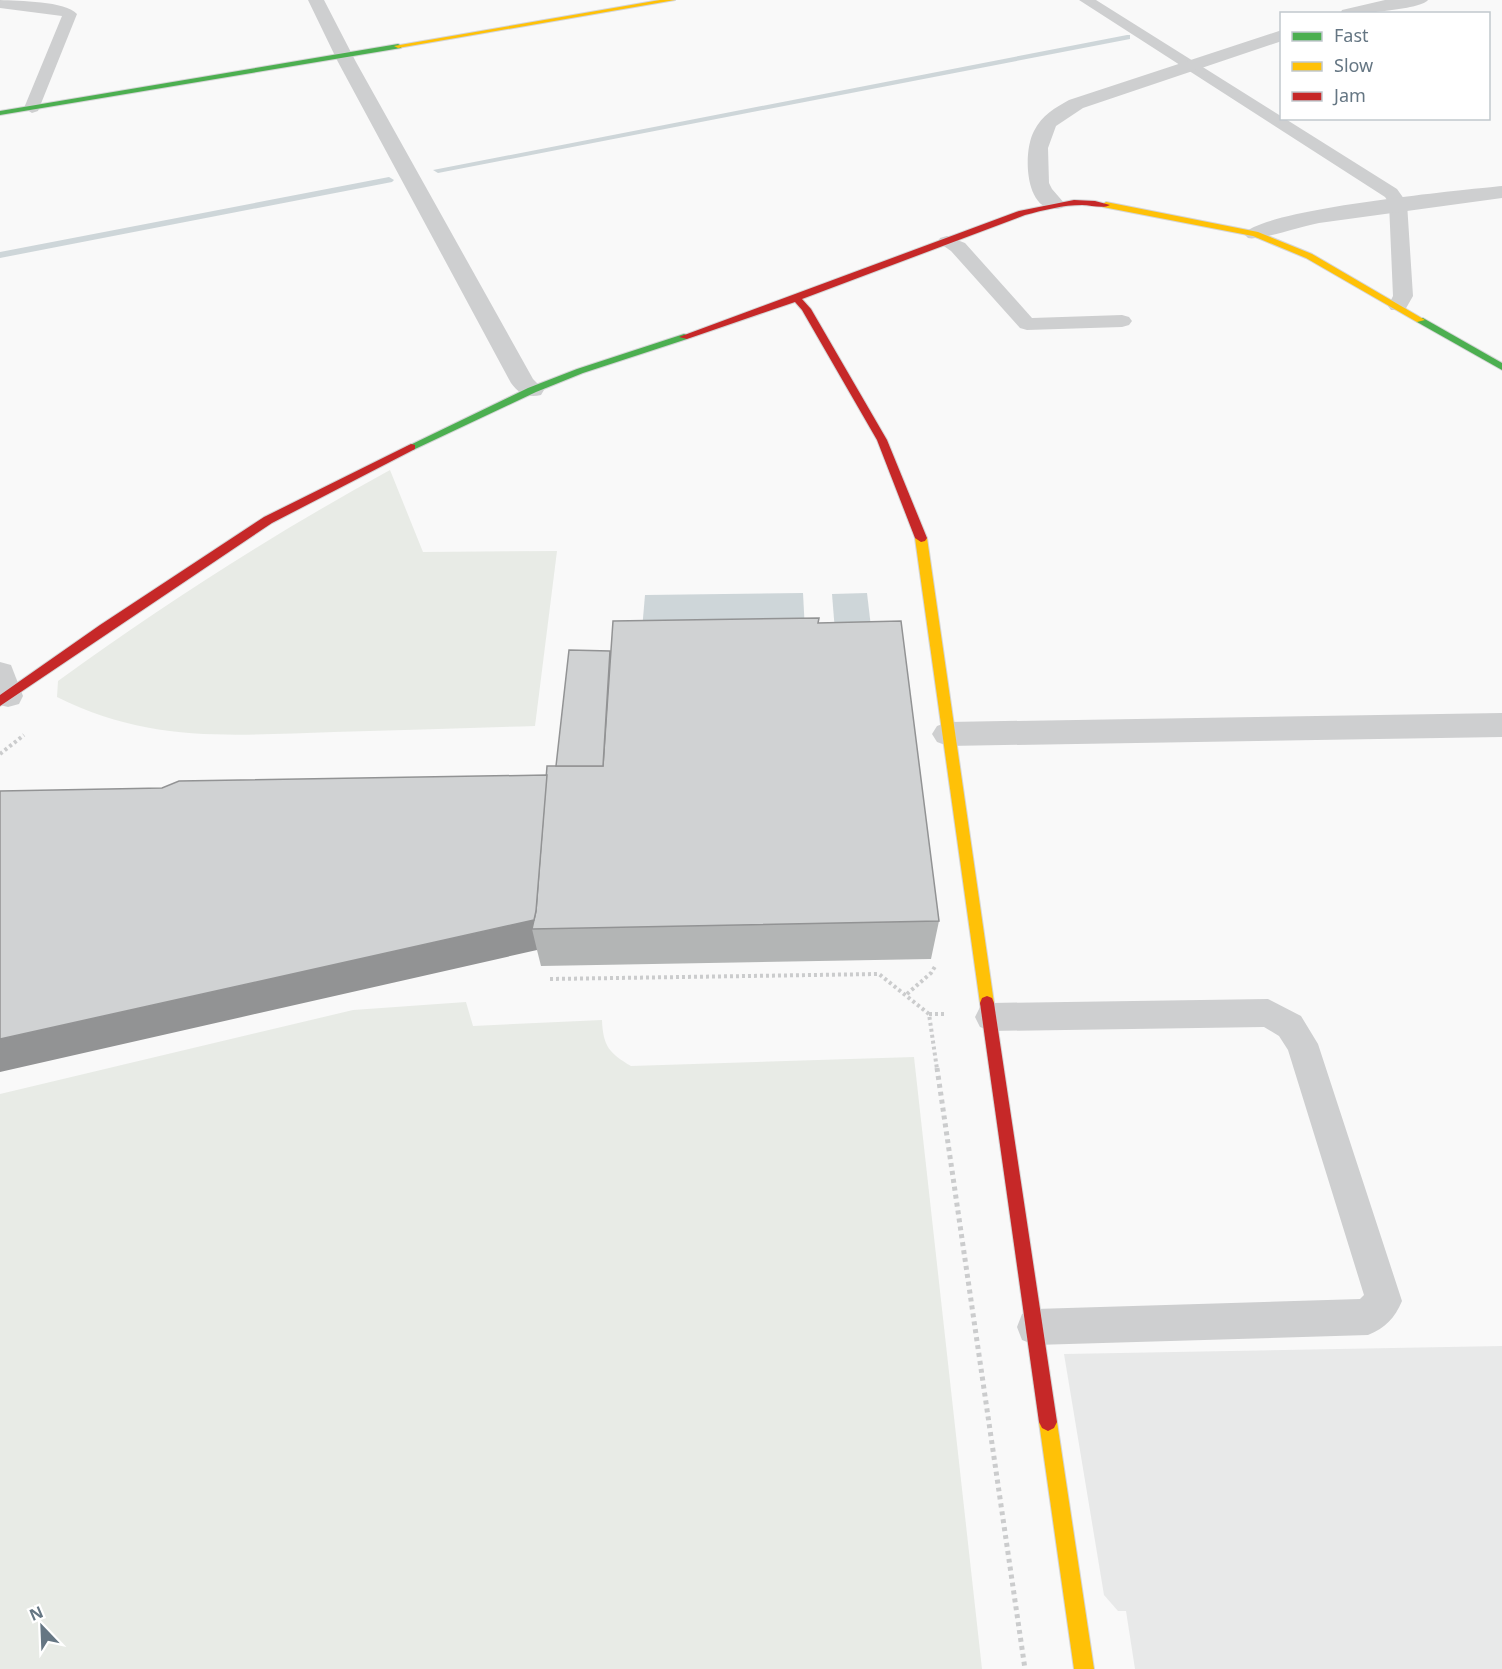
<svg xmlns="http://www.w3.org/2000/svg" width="1502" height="1669" font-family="'Noto Sans',sans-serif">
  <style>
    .built { fill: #e8e9e9 }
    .green { fill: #e8ebe6 }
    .water { fill: #ced6d9 }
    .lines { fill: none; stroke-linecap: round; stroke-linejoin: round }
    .stream { fill: #ced6d9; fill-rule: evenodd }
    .fast-casing { stroke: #d5d6d7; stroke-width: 2 }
    .slow-casing { stroke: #d5d6d7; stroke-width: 2 }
    .jam-casing { stroke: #d5d6d7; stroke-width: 2 }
    .path-far1 { stroke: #cbcccd; stroke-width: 4; stroke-dasharray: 3 3; stroke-linecap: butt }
    .path { stroke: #cbcccd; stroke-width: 5; stroke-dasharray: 4 4; stroke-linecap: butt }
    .lane { fill: #cecfd0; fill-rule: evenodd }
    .street { fill: #cecfd0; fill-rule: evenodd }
    .fast { fill: #4caf50; fill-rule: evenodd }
    .slow { fill: #ffc107; fill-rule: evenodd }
    .jam { fill: #c62828; fill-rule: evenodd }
    .wall { fill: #b3b5b5 }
    .shaded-wall { fill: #929394 }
    .building { fill: #d0d2d3; stroke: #929394; stroke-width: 1.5 }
  </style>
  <rect width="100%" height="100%" fill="#f9f9f9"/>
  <!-- built -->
  <polygon class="built" points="1502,1346 1502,1669 1135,1669 1126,1611 1118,1611 1104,1595 1064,1354"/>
  <!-- green -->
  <g class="green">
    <path d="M390 470 423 552 557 551 535 726C468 728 401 730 334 732 234 735 150 744 57 697L58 681C165 603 275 533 390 470Z"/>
    <path d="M466 1002 473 1026 602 1020C603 1046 609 1053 631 1066L914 1057 982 1669H0V1094L353 1010Z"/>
  </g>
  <!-- water -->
  <g class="water">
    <polygon points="803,593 806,650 640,653 645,595"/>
    <polygon points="867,593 873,644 836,644 832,594"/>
  </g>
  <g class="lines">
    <!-- stream -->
    <g class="stream">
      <polygon points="1127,35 1130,35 1130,39 438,173 433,170"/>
      <polygon points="389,177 394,180 392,182 0,258 0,252"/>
    </g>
    <!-- fast casing -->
    <g class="fast-casing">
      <g id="fast">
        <polygon points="398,44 402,46 401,48 0,115 0,111"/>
        <polygon points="1417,318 1423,318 1502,363 1502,370 1417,322"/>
        <polygon points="684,334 687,335 687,339 583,373 536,392 415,449 411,450 406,447 528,388 577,369"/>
      </g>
    </g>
    <!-- slow casing -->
    <g class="slow-casing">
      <g id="slow">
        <polygon points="660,0 675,0 398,48 394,46"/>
        <polygon points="1106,202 1258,232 1312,254 1425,320 1417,322 1306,258 1253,236 1103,207 1102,205"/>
        <polygon points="921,534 927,538 994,1003 992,1008 987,1010 982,1008 980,1003 915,538"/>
        <polygon points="1048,1413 1054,1416 1057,1422 1094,1669 1074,1669 1039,1422 1042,1416"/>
      </g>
    </g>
    <!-- jam casing -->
    <g class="jam-casing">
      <g id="jam">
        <path d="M1074 200 1095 201 1110 205C1103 209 1091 205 1082 205 1063 205 1044 210 1025 215L802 299 811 309 887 440 927 538 925 541 921 542 915 538 877 440 802 310 795 302 687 339 679 337 1019 211Z"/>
        <polygon points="411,444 415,445 415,449 272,523 0,706 0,695 100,625 264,517"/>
        <polygon points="987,996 992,998 994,1003 1057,1422 1054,1428 1048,1431 1042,1428 1039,1422 980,1003 982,998"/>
      </g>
    </g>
    <!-- path-far1 -->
    <g class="path-far1">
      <polyline points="0,754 24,735"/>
      <polyline points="550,979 879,974 929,1014 937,1069"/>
      <polyline points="907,994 931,973 936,965"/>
      <polyline points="929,1014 945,1014"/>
    </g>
    <!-- path -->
    <polyline class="path" points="937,1068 1025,1669"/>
    <!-- lane -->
    <g class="lane">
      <path d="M0 0C18 1 66 1 77 14L38 111 32 113 24 108 62 16 0 8Z"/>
      <polygon points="1079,0 1096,0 1397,189 1407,203 1413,296 1405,310 1391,310 1388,306 1393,296 1389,203 1385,197"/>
      <polygon points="947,236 965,243 1032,318 1122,315 1129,317 1132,321 1129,325 1122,327 1027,330 1020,328 951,251 938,242 940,238"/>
      <path d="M1268 999 1301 1016 1318 1044 1402 1301C1395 1318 1385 1328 1368 1335L1035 1345 1022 1340 1017 1327 1022 1314 1035 1309 1360 1299 1364 1295 1288 1050 1279 1036 1264 1027 991 1031 980 1027 975 1017 980 1007 991 1003Z"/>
    </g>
    <!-- street -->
    <g class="street">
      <path d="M308 0H324L356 62 533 379 544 390 541 395C528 398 519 394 511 383L338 62Z"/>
      <path d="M1428 0C1420 10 1355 14 1340 14L1342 10 1385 0Z"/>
      <path d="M1282 30V41L1083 108 1056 126 1048 148 1049 183 1052 189 1065 204 1062 208C1025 218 1022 153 1034 131 1042 115 1055 108 1069 100Z"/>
      <path d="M1502 186V198L1319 223C1302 226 1259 241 1248 238L1244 234C1262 209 1463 190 1502 186Z"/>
      <polygon points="0,662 11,665 23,696 19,704 8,707 0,705"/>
      <polygon points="1502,713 1502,737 948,746 937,742 932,734 937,726 948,722"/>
    </g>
    <!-- fast -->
    <use href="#fast" class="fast"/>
    <!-- slow -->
    <use href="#slow" class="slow"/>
    <!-- jam -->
    <use href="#jam" class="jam"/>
  </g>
  <!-- wall -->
  <polygon class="wall" points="818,623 939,921 931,959 541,966 537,950 162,788 547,775 556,766 610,651"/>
  <!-- shaded-wall -->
  <polygon class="shaded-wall" points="538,919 547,929 532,929 537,950 0,1072 0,1039"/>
  <!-- building -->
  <g class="building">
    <polygon points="819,618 818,623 901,621 939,921 532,929 536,911 547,766 603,766 613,621"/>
    <polygon points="569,650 610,651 603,766 556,766"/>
    <polygon points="547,775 536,911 534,920 0,1039 0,791 162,788 179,781"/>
  </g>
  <!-- legend -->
  <rect x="1280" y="12" width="210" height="108" fill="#ffffff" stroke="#c1c8cd" stroke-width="1.5"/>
  <rect x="1292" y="32" width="30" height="9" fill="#4caf50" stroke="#c1c8cd" stroke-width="1.5"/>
  <text x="1334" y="42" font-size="18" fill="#657683">Fast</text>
  <rect x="1292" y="62" width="30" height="9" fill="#ffc107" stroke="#c1c8cd" stroke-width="1.5"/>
  <text x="1334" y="72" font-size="18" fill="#657683">Slow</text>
  <rect x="1292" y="92" width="30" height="9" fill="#c62828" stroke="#c1c8cd" stroke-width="1.5"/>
  <text x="1334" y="102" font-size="18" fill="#657683">Jam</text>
  <!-- north arrow -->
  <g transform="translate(42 1627) rotate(337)" stroke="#ffffff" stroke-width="4.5" paint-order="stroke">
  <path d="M0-4.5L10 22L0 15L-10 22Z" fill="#657683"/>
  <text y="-9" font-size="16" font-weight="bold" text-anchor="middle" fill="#657683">N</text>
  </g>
</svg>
